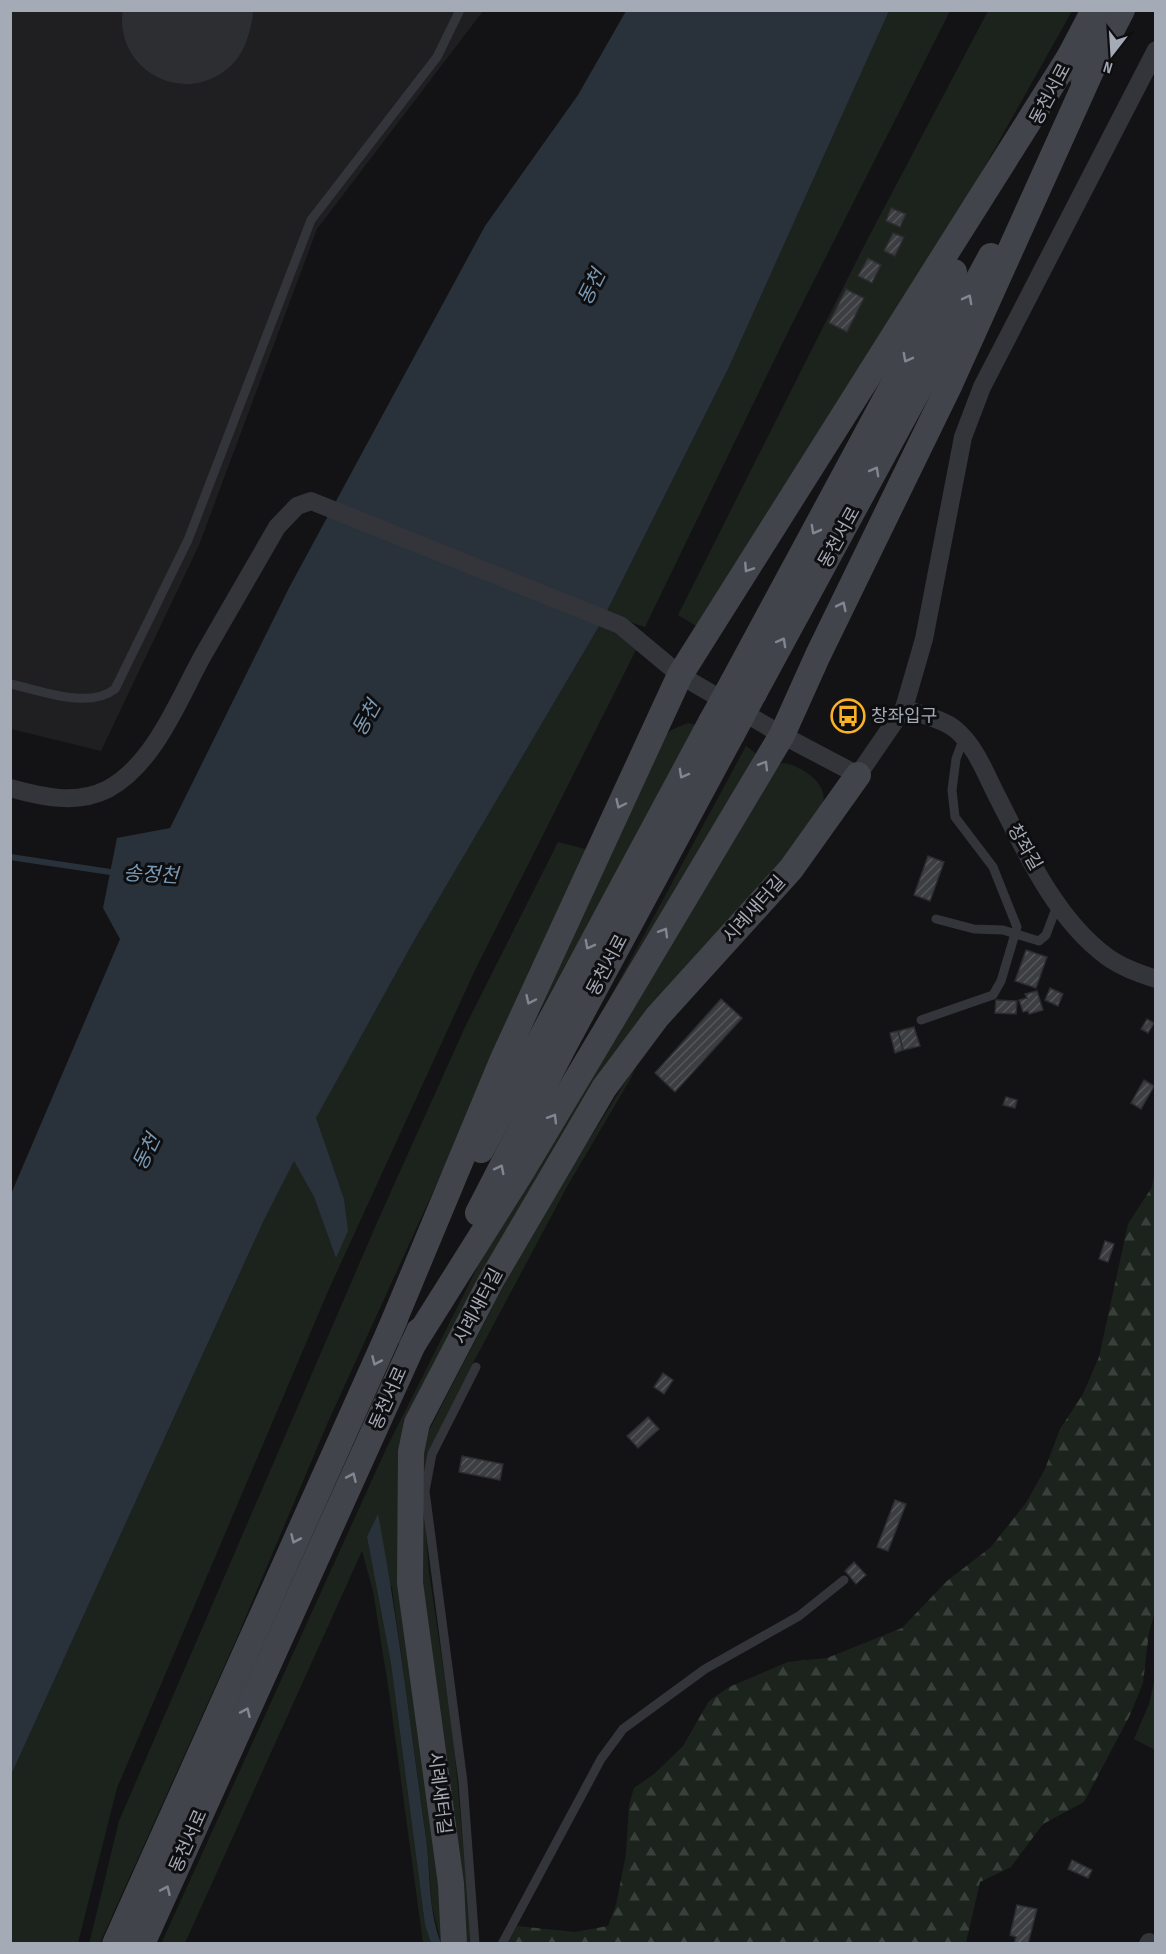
<svg xmlns="http://www.w3.org/2000/svg" width="1166" height="1954" font-family="'Sofia Sans Condensed','Noto Sans KR',sans-serif">
  <style>
    .built { fill: #1f1f22 }
    .green { fill: #1b231c }
    .forest { fill: url(#forest-firs) }
    .water { fill: #29323a }
    .lines { fill: none; stroke-linecap: round; stroke-linejoin: round }
    .stream { stroke: #29323a; stroke-width: 6 }
    .runway { stroke: #2d2e32; stroke-width: 128 }
    .building { fill: url(#building-hatch); stroke: #2d2d31; stroke-width: 1.5 }
    .lane { stroke: #34353a; stroke-width: 9 }
    .street { stroke: #34353a; stroke-width: 18 }
    .secondary { stroke: #42444b; stroke-width: 26 }
    .secondary-bridge { stroke: #42444b; stroke-width: 26 }
    .oneway { stroke: #828691 }
    .labels { text-anchor: middle; stroke-width: 6; stroke-linejoin: round; paint-order: stroke }
    .street-label { font-size: 18px; fill: #a4aab6; stroke: #0e0e10 }
    .poi-label { font-size: 18px; fill: #a4aab6; stroke: #0e0e10; text-anchor: start }
    .water-label { font-size: 20px; font-style: italic; fill: #7999b3; stroke: #0e0e10 }
  </style>
  <defs>
    <pattern id="forest-firs" width="22" height="20" patternUnits="userSpaceOnUse" patternTransform="scale(1.5)"><rect width="22" height="20" fill="#1b231c"/><path d="M5 1l3.5 6h-7zM16 11l3.5 6h-7z" fill="#39403b"/></pattern>
    <pattern id="building-hatch" width="6" height="6" patternUnits="userSpaceOnUse" patternTransform="scale(1.5)"><rect width="6" height="6" fill="#3d3e42"/><path d="M-1 1l2-2M0 6l6-6M5 7l2-2" fill="none" stroke="#56575b"/></pattern>
  </defs>
  <rect width="100%" height="100%" fill="#131315"/>
  <!-- built -->
  <polygon class="built" points="11,11 483,11 317,229 199,545 101,751 11,729"/>
  <!-- green -->
  <g class="green">
    <polygon points="889,11 950,11 786,336 645,627 627,621 630,643 636,650 475,970 329,1289 117,1788 78,1943 11,1944 11,1775 264,1220 294,1160 314,1197 336,1257 344,1199 315,1119 415,939 601,623 729,367"/>
    <polygon points="988,11 1072,11 975,184 696,626 678,615 866,242"/>
    <polygon points="688,723 697,725 532,1026 528,1024 662,739 671,730"/>
    <polygon points="746,746 758,755 598,1020"/>
    <path d="M782 763C797 764 820 778 823 793 825 800 822 809 820 816L716 937 415 1402 425 1767 445 1943H441L432 1906 427 1845 392 1588 367 1537 391 1664 425 1925 431 1943H423L389 1692 373 1591 362 1551 185 1943 161 1944 386 1449 482 1258 777 766Z"/>
    <polygon points="558,842 589,850 328,1422 236,1640 100,1943 89,1944 119,1821 379,1218 465,1027"/>
    <polygon points="637,1063 631,1078 568,1185 472,1365 443,1423 423,1491 429,1572 453,1734 472,1943 464,1944 420,1579 418,1482 427,1434 530,1234"/>
    <polygon points="1155,1678 1156,1750 1155,1750 1134,1739 1149,1704"/>
  </g>
  <!-- forest -->
  <polygon class="forest" points="1155,1171 1156,1608 1149,1632 1143,1683 1130,1715 1084,1802 1043,1824 1011,1867 980,1882 966,1943 507,1944 517,1926 575,1932 608,1926 616,1905 626,1854 629,1805 634,1788 654,1774 683,1746 709,1701 729,1687 788,1662 827,1658 902,1628 947,1581 991,1547 1026,1503 1045,1469 1060,1429 1083,1394 1099,1357 1128,1224 1152,1187"/>
  <!-- water -->
  <g class="water">
    <polygon points="626,11 889,11 729,367 601,623 415,939 316,1118 344,1199 348,1231 336,1258 314,1197 294,1161 264,1220 11,1775 11,1194 120,939 103,908 117,838 170,828 290,586 485,226 578,95"/>
    <path d="M378 1514C398 1619 410 1725 425 1831 431 1868 427 1908 441 1943H431L425 1925 391 1664 367 1537Z"/>
  </g>
  <g class="lines">
    <!-- stream -->
    <polyline class="stream" points="10,857 117,873"/>
    <!-- runway -->
    <polyline class="runway" points="186,20 189,10"/>
  </g>
  <!-- building -->
  <g class="building">
    <polygon points="891,208 906,214 900,227 886,221"/>
    <polygon points="893,233 904,237 895,256 884,251"/>
    <polygon points="868,258 881,265 872,283 858,276"/>
    <polygon points="846,289 864,298 847,332 829,323"/>
    <polygon points="928,856 944,862 930,901 914,895"/>
    <polygon points="1026,950 1047,957 1036,988 1015,981"/>
    <polygon points="1050,988 1063,994 1058,1006 1045,1000"/>
    <polygon points="1037,991 1043,1010 1029,1014 1028,1011 1023,1012 1019,1000 1027,998 1025,994"/>
    <polygon points="721,999 742,1018 675,1092 655,1073"/>
    <polygon points="996,1000 1017,1001 1016,1014 995,1013"/>
    <polygon points="1147,1019 1154,1023 1148,1033 1141,1029"/>
    <polygon points="914,1027 920,1046 903,1050 898,1031"/>
    <polygon points="898,1031 903,1050 895,1053 890,1033"/>
    <polygon points="1144,1080 1154,1086 1141,1109 1131,1103"/>
    <polygon points="1006,1097 1017,1100 1015,1108 1003,1105"/>
    <polygon points="1105,1241 1114,1244 1108,1262 1099,1259"/>
    <polygon points="663,1373 673,1380 664,1394 654,1387"/>
    <polygon points="648,1417 659,1429 638,1448 627,1436"/>
    <polygon points="462,1456 503,1464 500,1480 459,1472"/>
    <polygon points="895,1500 906,1504 888,1551 877,1547"/>
    <polygon points="854,1562 866,1575 856,1584 845,1571"/>
    <polygon points="1072,1860 1092,1870 1088,1878 1068,1869"/>
    <polygon points="1017,1905 1037,1909 1028,1944 1014,1944 1016,1937 1010,1935"/>
  </g>
  <g class="lines">
    <!-- lane -->
    <g class="lane">
      <path d="M10 684C41 690 88 710 115 689L188 540 311 220 437 57 460 10"/>
      <polyline points="936,919 974,929 1003,930 1039,941 1046,935 1058,903"/>
      <polyline points="921,1020 993,995 1001,981 1017,927 993,867 955,817 952,790 956,759 964,737"/>
      <polyline points="475,1944 463,1782 425,1491 432,1454 476,1367"/>
      <polyline points="502,1944 601,1759 623,1729 705,1669 799,1616 844,1580"/>
    </g>
    <!-- street -->
    <g class="street">
      <path d="M904 708C920 715 941 718 955 729 976 746 986 775 998 798 1026 853 1056 919 1106 956 1121 967 1138 973 1156 979"/>
      <path d="M10 788C42 797 77 805 108 789 154 764 178 701 202 657 227 614 252 570 277 527L297 506 311 501 620 625 680 675 782 735 858 775 904 708 924 639 963 437 982 387 1156 50"/>
      <polyline points="1148,1944 1149,1942"/>
    </g>
    <!-- secondary -->
    <g class="secondary">
      <polyline points="1062,71 1094,10"/>
      <polyline points="1084,83 1122,10"/>
      <polyline points="733,682 954,272"/>
      <polyline points="754,693 991,256"/>
      <polyline points="481,1150 711,722"/>
      <polyline points="478,1213 565,1044 732,734"/>
      <polyline points="388,1335 503,1059 680,675 1070,56"/>
      <polyline points="412,1346 522,1171 782,735 818,655 950,384 1092,69"/>
      <polyline points="115,1944 395,1319"/>
      <polyline points="142,1944 419,1331"/>
      <polyline points="454,1944 451,1884 410,1583 411,1452 417,1423 491,1281 604,1088 657,1017 791,869 858,775"/>
    </g>
    <!-- secondary-bridge -->
    <g class="secondary-bridge">
      <polyline points="711,722 733,682"/>
      <polyline points="732,734 754,693"/>
    </g>
  </g>
  <!-- one-way arrows -->
  <defs><path id="oneway-chevron" d="M-2-3.5L2.5 0L-2 3.5" fill="none" stroke-width="1.6" stroke-linecap="round" stroke-linejoin="round" transform="scale(1.5)"/></defs>
  <g class="oneway">
    <use href="#oneway-chevron" transform="translate(968 299) rotate(-62)"/>
    <use href="#oneway-chevron" transform="translate(907 358) rotate(118)"/>
    <use href="#oneway-chevron" transform="translate(875 471) rotate(-61)"/>
    <use href="#oneway-chevron" transform="translate(815 530) rotate(118)"/>
    <use href="#oneway-chevron" transform="translate(748 568) rotate(123)"/>
    <use href="#oneway-chevron" transform="translate(842 606) rotate(-64)"/>
    <use href="#oneway-chevron" transform="translate(782 642) rotate(-61)"/>
    <use href="#oneway-chevron" transform="translate(764 765) rotate(-59)"/>
    <use href="#oneway-chevron" transform="translate(683 774) rotate(119)"/>
    <use href="#oneway-chevron" transform="translate(620 804) rotate(115)"/>
    <use href="#oneway-chevron" transform="translate(664 932) rotate(-59)"/>
    <use href="#oneway-chevron" transform="translate(589 945) rotate(118)"/>
    <use href="#oneway-chevron" transform="translate(530 1000) rotate(115)"/>
    <use href="#oneway-chevron" transform="translate(553 1118) rotate(-59)"/>
    <use href="#oneway-chevron" transform="translate(500 1169) rotate(-63)"/>
    <use href="#oneway-chevron" transform="translate(376 1361) rotate(114)"/>
    <use href="#oneway-chevron" transform="translate(352 1477) rotate(-66)"/>
    <use href="#oneway-chevron" transform="translate(295 1539) rotate(114)"/>
    <use href="#oneway-chevron" transform="translate(246 1712) rotate(-66)"/>
    <use href="#oneway-chevron" transform="translate(166 1890) rotate(-66)"/>
  </g>
  <!-- icons -->
  <defs>
    <g id="bus-ring" transform="scale(1.725)"><circle r="9.5" fill="#0e0e10" stroke="#fab127" stroke-width="1.5"/><path d="M-5-6H5V4H4V6H2V4H-2V6H-4V4H-5ZM-3.5-4V0h7V-4ZM-3.5 1.2v1.5H-2V1.2ZM2 1.2v1.5H3.5V1.2Z" fill="#fab127"/></g>
  </defs>
  <g fill-rule="evenodd">
    <use href="#bus-ring" x="848" y="716"/>
  </g>
  <g class="labels">
    <!-- street labels -->
    <g class="street-label">
      <text transform="translate(1050 94) rotate(-62)" y="6">동천서로</text>
      <text transform="translate(839 537) rotate(-61)" y="6">동천서로</text>
      <text transform="translate(1025 847) rotate(60)" y="6">창좌길</text>
      <text transform="translate(754 909) rotate(-48)" y="6">시례새터길</text>
      <text transform="translate(607 965) rotate(-62)" y="6">동천서로</text>
      <text transform="translate(478 1306) rotate(-62)" y="6">시례새터길</text>
      <text transform="translate(388 1398) rotate(-66)" y="6">동천서로</text>
      <text transform="translate(440 1793) rotate(83)" y="6">시례새터길</text>
      <text transform="translate(188 1841) rotate(-66)" y="6">동천서로</text>
    </g>
    <!-- poi labels -->
    <g class="poi-label">
      <text x="871" y="722">창좌입구</text>
    </g>
    <!-- water labels -->
    <g class="water-label">
      <text transform="translate(591 287) rotate(-63)" y="7">동천</text>
      <text transform="translate(366 718) rotate(-61)" y="7">동천</text>
      <text transform="translate(151 874) rotate(3)" y="7">송정천</text>
      <text transform="translate(146 1152) rotate(-64)" y="7">동천</text>
    </g>
  </g>
  <!-- border -->
  <rect width="1166" height="1954" fill="none" stroke="#a4aab6" stroke-width="24"/>
  <!-- north arrow -->
  <g transform="translate(1112 54) rotate(197)" stroke="#0e0e10" stroke-width="4.5" paint-order="stroke">
  <path d="M0-4.5L10 22L0 15L-10 22Z" fill="#a4aab6"/>
  <text y="-9" font-size="16" font-weight="bold" text-anchor="middle" fill="#a4aab6">N</text>
  </g>
</svg>
